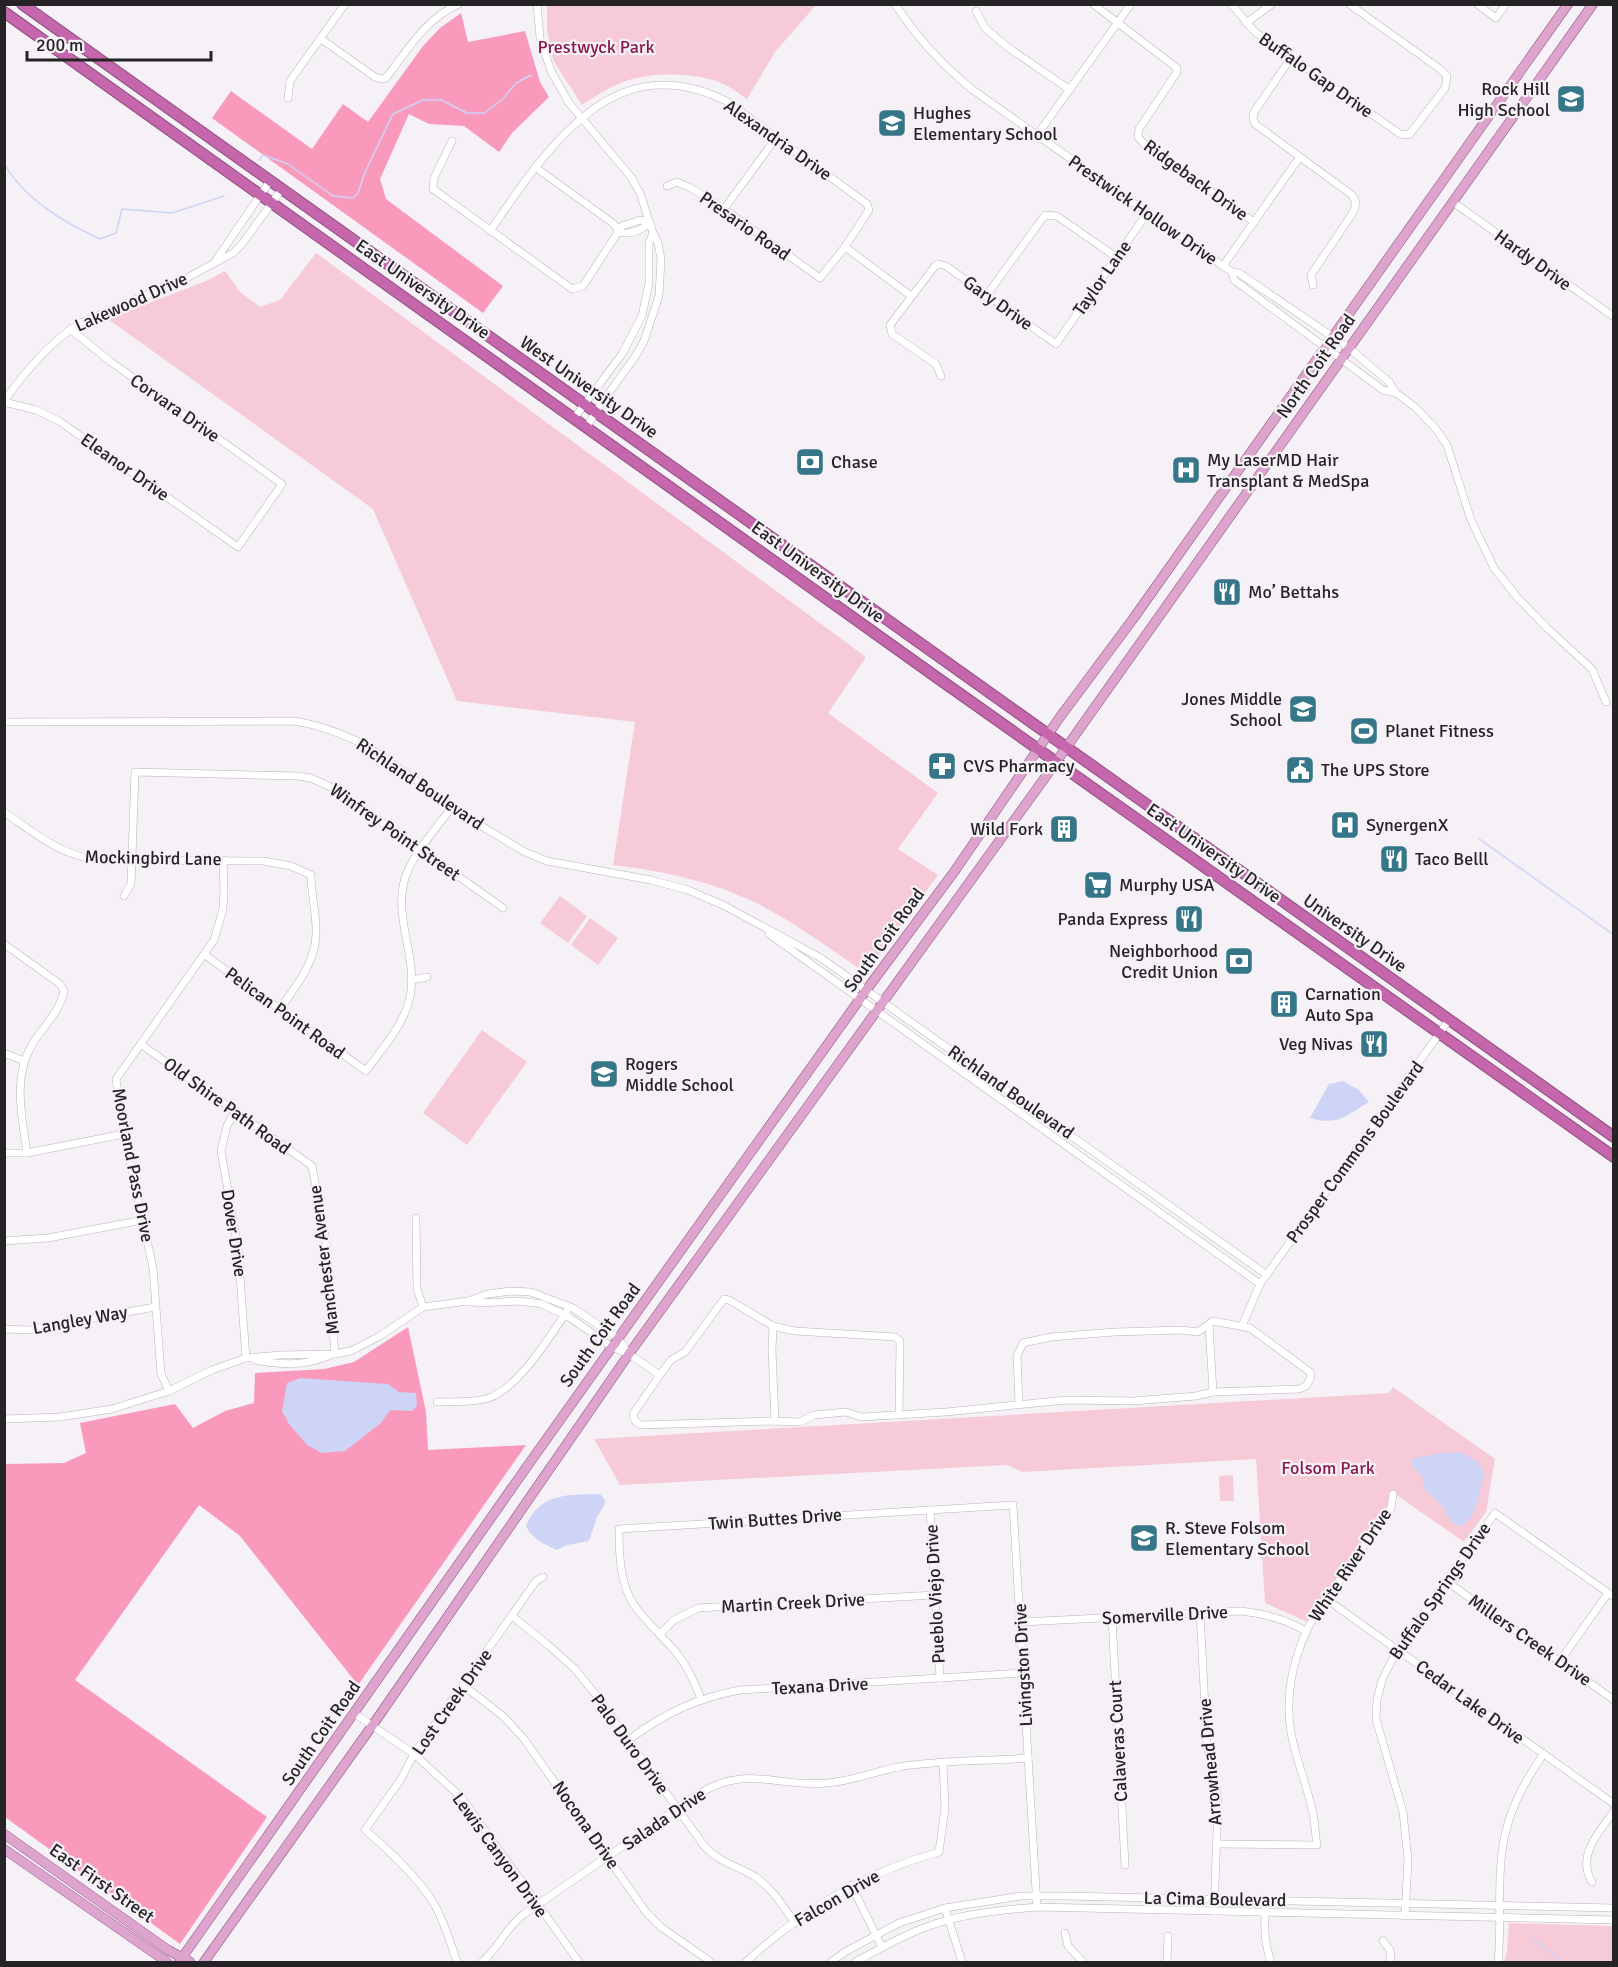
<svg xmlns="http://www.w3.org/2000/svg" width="1618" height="1967" font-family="Signika,sans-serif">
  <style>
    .green { fill: #f7cad8 }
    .forest { fill: #f999bb }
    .water { fill: #ced4f6 }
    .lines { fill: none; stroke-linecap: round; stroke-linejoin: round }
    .stream { stroke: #ced4f6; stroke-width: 1.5 }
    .minor-casing { stroke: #b8b5b9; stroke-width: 8 }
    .major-casing { stroke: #8e4f7e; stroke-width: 10 }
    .highway-casing { stroke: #8e4f7e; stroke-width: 12 }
    .minor { stroke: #fff; stroke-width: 7 }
    .major { stroke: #dda4ce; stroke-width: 9 }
    .highway { stroke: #c667ae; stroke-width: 10 }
    .labels { text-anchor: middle; stroke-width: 4.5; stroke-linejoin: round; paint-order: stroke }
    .park-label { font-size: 18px; fill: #87194d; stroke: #f5f1f6 }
    .street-label { font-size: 18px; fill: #252325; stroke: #f5f1f6 }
    .poi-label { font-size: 18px; fill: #252325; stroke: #f5f1f6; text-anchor: start }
  </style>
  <rect width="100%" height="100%" fill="#f5f1f6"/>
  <!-- green -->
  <g class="green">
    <path d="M547 5V4L816 5 775 52 747 99C738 93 729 86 719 82 693 72 649 72 623 82 608 88 595 96 582 105L553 60 547 30Z"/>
    <path d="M316 253 866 657 828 713 938 793 898 849 938 875 866 973C831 950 796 923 758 904 712 881 663 871 613 865L635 722 457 701 373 509 108 319 206 281 225 271 240 292 260 307 280 300Z"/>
    <polygon points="560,896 587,916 568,943 540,923"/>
    <polygon points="590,918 618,938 598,965 571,945"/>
    <polygon points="482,1030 527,1062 467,1145 423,1113"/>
    <polygon points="1393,1387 1495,1459 1486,1512 1464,1542 1395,1494 1308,1622 1265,1603 1256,1459 1023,1472 1007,1465 620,1485 594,1439 1389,1393"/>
    <polygon points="1233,1475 1234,1501 1220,1501 1219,1476"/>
    <polygon points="1509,1923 1613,1926 1613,1962 1504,1962 1507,1950"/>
  </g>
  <!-- forest -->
  <g class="forest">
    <polygon points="461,13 468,42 525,31 540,82 549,97 512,133 499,152 464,126 429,124 409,114 380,179 386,199 503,286 483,313 212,118 231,91 312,149 343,104 368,122 423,46 440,28"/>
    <polygon points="408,1327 426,1412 428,1450 526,1445 358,1685 240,1536 199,1505 75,1680 267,1817 180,1944 5,1817 5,1464 64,1463 86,1453 80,1423 175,1404 193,1428 225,1411 254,1403 255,1373 324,1369 354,1362"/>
  </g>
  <!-- water -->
  <g class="water">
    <path d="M1343 1081 1359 1090 1369 1102C1345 1116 1338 1126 1310 1118L1329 1084Z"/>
    <polygon points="300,1378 388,1384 399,1392 416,1393 417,1406 412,1411 390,1410 381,1423 345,1451 322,1453 307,1445 289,1424 282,1411 287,1383"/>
    <path d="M1461 1452 1479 1463 1484 1473C1480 1490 1478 1518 1460 1527L1451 1521 1443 1507 1424 1489 1422 1476 1412 1466 1411 1462 1413 1458 1442 1453Z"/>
    <path d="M600 1494 605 1500 604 1506 597 1517 589 1541 567 1545 557 1550C545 1545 531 1538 526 1526 540 1492 569 1495 600 1494Z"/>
  </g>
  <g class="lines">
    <!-- stream -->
    <g class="stream">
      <polyline points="259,160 263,155 288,164 333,196 353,198 358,193 365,172 393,114 423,100 441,100 467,113 484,113 503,99 516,83 531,75"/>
      <path d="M4 163C24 199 63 222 100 239L116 233 122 209 172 213 224 196"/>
      <polyline points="1478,838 1614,935"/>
      <polyline points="1532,1938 1563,1962"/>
    </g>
    <!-- minor casing -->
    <g class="minor-casing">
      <g id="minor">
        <polyline points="537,4 540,38 551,71 569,103 631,177 640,193 653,233 658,243 661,259 659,296 644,341 635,357 603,401 587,426"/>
        <path d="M895 4C917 38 942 65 973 90L1223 266 1232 272 1239 273 1349 348 1389 382 1396 393"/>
        <polyline points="1093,4 1177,68 1177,72 1139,129 1138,137 1145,145 1254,222"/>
        <polyline points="1231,4 1255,32 1400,134 1409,135 1445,88 1447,76 1440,69 1349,4"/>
        <polyline points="1477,4 1496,18 1506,4"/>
        <polyline points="976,11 985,28 1006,46 1070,90"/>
        <polyline points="1246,23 1272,4"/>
        <path d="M321 39 375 77 381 79 386 78C407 51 426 18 459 4"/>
        <polyline points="1291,58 1254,112 1253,119 1255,124 1352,195 1356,202 1354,211 1311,275 1313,285"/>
        <polyline points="288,98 290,81 345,4"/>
        <polyline points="1037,135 1131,4"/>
        <path d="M452 141 434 178 433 189 572 289 583 286 622 226 640 220 650 222C641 231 631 235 619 232"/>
        <polyline points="535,167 614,224 619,232"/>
        <polyline points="1453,202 1614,317"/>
        <polyline points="724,209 776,138"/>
        <path d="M490 231C547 149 613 43 728 102L867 204 869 210 845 247 820 278 724 209 691 188 677 182 667 186"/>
        <polyline points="845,247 911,296"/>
        <polyline points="216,260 270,181"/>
        <polyline points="1223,266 1299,158"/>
        <polyline points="1232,272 1234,280 1383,390 1396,393 1415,407 1436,429 1447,445 1471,520 1494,568 1517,597 1547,628 1592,669 1606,702"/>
        <polyline points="986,296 1045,215 1057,216 1116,257"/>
        <polyline points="941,376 936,364 892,334 890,325 935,266 939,264 946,266 1056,344 1148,212"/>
        <path d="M4 401C25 372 49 343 80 323L183 280 233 253 242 244 282 189"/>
        <polyline points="4,402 36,410 59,421 238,547 282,484 111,362 70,329"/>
        <polyline points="575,417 622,354 642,316 649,283 649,243 653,233"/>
        <path d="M4 722 294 721C321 725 343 734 367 746L483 827 525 852 547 861 651 880 688 890 725 906 821 958 1267 1275"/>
        <path d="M4 812C35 833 59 855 98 860L263 861 291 866 311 875C311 895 317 916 316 935 315 964 295 987 280 1009"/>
        <polyline points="124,896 131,884 135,772 297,776 311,778 335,789 503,908"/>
        <polyline points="769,934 1260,1284"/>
        <path d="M4 944 60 984 64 991C60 1011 44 1026 33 1043 12 1077 22 1116 27 1153"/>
        <path d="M205 955 366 1071C382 1049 404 1025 410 997 418 957 393 918 405 878 412 855 438 826 453 806"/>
        <polyline points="412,980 427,977"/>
        <polyline points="142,1045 312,1166 326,1242 335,1354"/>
        <polyline points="4,1053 24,1061"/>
        <polyline points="235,1111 227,1126 221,1151 238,1248 246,1358"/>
        <polyline points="4,1153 27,1153 124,1134"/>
        <polyline points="416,1218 417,1289 423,1307"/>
        <polyline points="4,1241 48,1238 143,1220"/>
        <polyline points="468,1301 479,1303 519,1301 542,1304 569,1317 612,1347 629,1354 660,1375 633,1414 635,1421 641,1425 771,1421 800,1422 814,1415 846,1412 861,1417 946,1412 1066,1400 1133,1401 1196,1396 1213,1392 1299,1389 1306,1386 1311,1377 1310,1372 1250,1328 1213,1321 1198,1332 1181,1330 1115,1332 1051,1337 1023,1343 1017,1356 1019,1404"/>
        <polyline points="1209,1325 1213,1392"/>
        <polyline points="773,1326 772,1350 775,1421"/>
        <polyline points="1242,1326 1260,1284 1449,1020"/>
        <polyline points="4,1329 29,1330 155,1307"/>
        <path d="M255 1360C281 1365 304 1366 329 1356"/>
        <polyline points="660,1375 671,1360 685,1352 724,1299 729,1300 773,1326 795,1331 895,1337 900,1341 899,1415"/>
        <polyline points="169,1391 161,1374 153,1268 124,1134 116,1079 214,940 223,909 224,891 223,860"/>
        <path d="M437 1402C453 1401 474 1403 489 1398 518 1388 550 1337 567 1311"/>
        <polyline points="4,1419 60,1417 112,1409 169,1391 212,1370 246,1358 281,1355 335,1354 351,1351 380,1336 423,1307 468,1301 488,1294 511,1291 531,1292 573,1308 618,1338 629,1354"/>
        <polyline points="930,1510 940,1678"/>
        <polyline points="1446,1581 1614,1700"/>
        <polyline points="1326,1599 1614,1804"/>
        <polyline points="1200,1613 1207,1745 1216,1785 1218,1807 1214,1911"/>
        <path d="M512 1616 548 1645 575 1669 596 1695 705 1847C719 1862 737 1866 754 1876 772 1888 783 1906 795 1923"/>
        <polyline points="1112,1617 1125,1865"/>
        <path d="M1021 1622 1241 1611C1266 1614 1284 1619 1306 1631"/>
        <polyline points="660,1634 674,1620 698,1608 935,1595"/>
        <polyline points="1560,1661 1608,1593"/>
        <polyline points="463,1685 504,1717 524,1739 646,1912 661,1927 711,1962"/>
        <path d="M701 1699C694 1681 687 1665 674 1650 661 1635 646 1622 634 1605 620 1584 619 1554 619 1529L1013 1505 1037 1907"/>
        <polyline points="355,1714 414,1754 462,1798 579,1962"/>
        <path d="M630 1739C665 1713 697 1698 740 1690L1022 1673"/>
        <path d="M1217 1844 1317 1845C1315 1833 1315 1820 1312 1809 1306 1783 1296 1759 1291 1733 1284 1691 1295 1649 1316 1613L1391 1508 1393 1494"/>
        <path d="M1592 1882C1576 1856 1599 1832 1614 1811"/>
        <polyline points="851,1885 882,1947"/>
        <path d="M1267 1900C1263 1922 1264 1942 1271 1962"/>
        <polyline points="945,1908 962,1962"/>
        <polyline points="1405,1916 1408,1860 1403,1812 1376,1719 1377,1700 1382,1680 1397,1650 1495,1513 1614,1597"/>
        <polyline points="1065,1933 1068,1946 1083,1962"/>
        <polyline points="1383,1941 1390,1950 1391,1962"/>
        <path d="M457 1962C450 1942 444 1920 433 1902 415 1874 390 1851 365 1830L401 1779 414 1754 536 1581 543 1577"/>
        <path d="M482 1962C499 1948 506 1927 524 1914L697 1795C747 1763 776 1788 827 1783 854 1781 878 1770 904 1766 945 1760 987 1761 1028 1758"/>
        <path d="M746 1962C801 1911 866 1872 939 1852L945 1808 943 1763"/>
        <polyline points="831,1962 845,1952 899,1923 945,1908 1021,1896 1065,1896 1614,1908"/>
        <path d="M855 1962C878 1950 901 1936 926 1927 960 1914 1000 1910 1037 1907L1614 1920"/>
        <polyline points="1167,1962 1168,1936"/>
        <path d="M1498 1962C1502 1926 1497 1888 1502 1852 1506 1816 1523 1783 1543 1755"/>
      </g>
    </g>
    <!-- major casing -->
    <g class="major-casing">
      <g id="major">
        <polyline points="4,1834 168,1950 190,1962"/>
        <polyline points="4,1849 167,1962"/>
        <polyline points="179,1962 533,1458 867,989 954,872 1060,717 1133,619 1568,4"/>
        <polyline points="204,1962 372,1726 629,1354 1044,779 1593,4"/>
      </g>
    </g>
    <!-- highway casing -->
    <g class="highway-casing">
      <g id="highway">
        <polyline points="22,4 1614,1137"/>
        <polyline points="4,12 939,679 1614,1157"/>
      </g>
    </g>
    <!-- minor -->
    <use href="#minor" class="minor"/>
    <!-- major -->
    <use href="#major" class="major"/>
    <!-- highway -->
    <use href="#highway" class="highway"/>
  </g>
  <!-- icons -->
  <defs>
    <g id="school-square" transform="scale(1.5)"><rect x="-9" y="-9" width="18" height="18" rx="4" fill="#357689" stroke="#f5f1f6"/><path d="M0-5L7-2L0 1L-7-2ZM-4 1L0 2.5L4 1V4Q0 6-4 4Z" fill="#fff"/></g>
    <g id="bank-square" transform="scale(1.5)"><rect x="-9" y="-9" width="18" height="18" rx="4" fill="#357689" stroke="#f5f1f6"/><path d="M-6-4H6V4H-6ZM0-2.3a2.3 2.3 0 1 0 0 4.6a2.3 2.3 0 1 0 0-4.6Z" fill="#fff"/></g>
    <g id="hospital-square" transform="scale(1.5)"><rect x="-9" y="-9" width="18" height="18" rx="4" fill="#357689" stroke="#f5f1f6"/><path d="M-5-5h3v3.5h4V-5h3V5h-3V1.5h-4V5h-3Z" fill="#fff"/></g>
    <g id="restaurant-square" transform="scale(1.5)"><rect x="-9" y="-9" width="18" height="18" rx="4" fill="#357689" stroke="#f5f1f6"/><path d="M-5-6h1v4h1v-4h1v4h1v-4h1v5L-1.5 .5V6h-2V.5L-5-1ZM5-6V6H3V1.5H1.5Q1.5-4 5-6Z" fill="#fff"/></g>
    <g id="stadium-square" transform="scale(1.5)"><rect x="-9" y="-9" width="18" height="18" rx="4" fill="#357689" stroke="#f5f1f6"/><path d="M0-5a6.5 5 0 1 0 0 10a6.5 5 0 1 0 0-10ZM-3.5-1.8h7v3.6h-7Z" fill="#fff"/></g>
    <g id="pharmacy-square" transform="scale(1.5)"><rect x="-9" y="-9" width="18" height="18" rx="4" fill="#357689" stroke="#f5f1f6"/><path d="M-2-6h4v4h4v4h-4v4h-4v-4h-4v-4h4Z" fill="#fff"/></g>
    <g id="civic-square" transform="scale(1.5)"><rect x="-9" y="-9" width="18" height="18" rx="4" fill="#357689" stroke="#f5f1f6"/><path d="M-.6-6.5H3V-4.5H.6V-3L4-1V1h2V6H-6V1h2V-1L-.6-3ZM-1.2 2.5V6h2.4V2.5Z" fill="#fff"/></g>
    <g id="building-square" transform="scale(1.5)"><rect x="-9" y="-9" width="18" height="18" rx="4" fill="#357689" stroke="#f5f1f6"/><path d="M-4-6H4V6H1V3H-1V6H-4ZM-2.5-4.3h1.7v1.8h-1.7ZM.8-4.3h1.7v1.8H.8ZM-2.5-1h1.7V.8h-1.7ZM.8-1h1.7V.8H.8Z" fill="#fff"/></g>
    <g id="supermarket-square" transform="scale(1.5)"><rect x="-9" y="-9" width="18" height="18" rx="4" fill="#357689" stroke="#f5f1f6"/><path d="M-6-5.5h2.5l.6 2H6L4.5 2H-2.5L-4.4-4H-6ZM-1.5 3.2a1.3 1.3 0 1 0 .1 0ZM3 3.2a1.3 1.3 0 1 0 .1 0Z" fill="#fff"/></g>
  </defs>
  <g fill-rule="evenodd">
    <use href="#school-square" x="1571" y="99"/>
    <use href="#school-square" x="892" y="123"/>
    <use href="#bank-square" x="810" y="462"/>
    <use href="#hospital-square" x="1186" y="470"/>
    <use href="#restaurant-square" x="1227" y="592"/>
    <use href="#school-square" x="1303" y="709"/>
    <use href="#stadium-square" x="1364" y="731"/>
    <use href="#pharmacy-square" x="942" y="766"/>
    <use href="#civic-square" x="1300" y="770"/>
    <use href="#hospital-square" x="1345" y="825"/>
    <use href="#building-square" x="1064" y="829"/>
    <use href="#restaurant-square" x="1394" y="859"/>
    <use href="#supermarket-square" x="1098" y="885"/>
    <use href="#restaurant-square" x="1189" y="919"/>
    <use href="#bank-square" x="1239" y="961"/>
    <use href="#building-square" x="1284" y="1004"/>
    <use href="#restaurant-square" x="1374" y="1044"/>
    <use href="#school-square" x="604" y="1074"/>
    <use href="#school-square" x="1144" y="1538"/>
  </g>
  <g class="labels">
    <!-- park labels -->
    <g class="park-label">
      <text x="596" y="53">Prestwyck Park</text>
      <text x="1328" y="1474">Folsom Park</text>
    </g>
    <!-- street labels -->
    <g class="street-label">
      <text transform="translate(1316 75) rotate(35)" y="6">Buffalo Gap Drive</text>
      <text transform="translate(778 140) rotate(35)" y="6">Alexandria Drive</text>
      <text transform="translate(1196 180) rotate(36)" y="6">Ridgeback Drive</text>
      <text transform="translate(1143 210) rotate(35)" y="6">Prestwick Hollow Drive</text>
      <text transform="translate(745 226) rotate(35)" y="6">Presario Road</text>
      <text transform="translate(1533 260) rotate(36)" y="6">Hardy Drive</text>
      <text transform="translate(1102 278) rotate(-55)" y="6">Taylor Lane</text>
      <text transform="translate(423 289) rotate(35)" y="6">East University Drive</text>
      <text transform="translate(131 302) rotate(-24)" y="6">Lakewood Drive</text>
      <text transform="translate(998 303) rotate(35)" y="6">Gary Drive</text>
      <text transform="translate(1316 366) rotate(-55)" y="6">North Coit Road</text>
      <text transform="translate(589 387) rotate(35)" y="6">West University Drive</text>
      <text transform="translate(175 408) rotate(35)" y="6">Corvara Drive</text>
      <text transform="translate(125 467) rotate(35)" y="6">Eleanor Drive</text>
      <text transform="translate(818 572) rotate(36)" y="6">East University Drive</text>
      <text transform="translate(420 784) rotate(34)" y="6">Richland Boulevard</text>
      <text transform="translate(395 832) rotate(35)" y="6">Winfrey Point Street</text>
      <text transform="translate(1214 853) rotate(35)" y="6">East University Drive</text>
      <text transform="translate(153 858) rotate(1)" y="6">Mockingbird Lane</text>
      <text transform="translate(1355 933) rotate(35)" y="6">University Drive</text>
      <text transform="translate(884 940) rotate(-54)" y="6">South Coit Road</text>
      <text transform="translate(285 1013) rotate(36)" y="6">Pelican Point Road</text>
      <text transform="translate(1011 1092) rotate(35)" y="6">Richland Boulevard</text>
      <text transform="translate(227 1106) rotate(36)" y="6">Old Shire Path Road</text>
      <text transform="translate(1355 1152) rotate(-54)" y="6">Prosper Commons Boulevard</text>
      <text transform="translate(133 1165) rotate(79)" y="6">Moorland Pass Drive</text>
      <text transform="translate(234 1233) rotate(81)" y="6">Dover Drive</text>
      <text transform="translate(324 1260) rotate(-97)" y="6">Manchester Avenue</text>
      <text transform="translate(80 1320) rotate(-10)" y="6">Langley Way</text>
      <text transform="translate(600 1335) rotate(-54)" y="6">South Coit Road</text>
      <text transform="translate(775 1519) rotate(-4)" y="6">Twin Buttes Drive</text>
      <text transform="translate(1350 1565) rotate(-56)" y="6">White River Drive</text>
      <text transform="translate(1440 1591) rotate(-55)" y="6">Buffalo Springs Drive</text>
      <text transform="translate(935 1594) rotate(-93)" y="6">Pueblo Viejo Drive</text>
      <text transform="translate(793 1603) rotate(-3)" y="6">Martin Creek Drive</text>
      <text transform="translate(1165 1615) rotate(-3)" y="6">Somerville Drive</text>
      <text transform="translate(1530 1640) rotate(35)" y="6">Millers Creek Drive</text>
      <text transform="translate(1023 1665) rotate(-93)" y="6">Livingston Drive</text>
      <text transform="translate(820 1686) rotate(-3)" y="6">Texana Drive</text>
      <text transform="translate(452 1702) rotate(-55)" y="6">Lost Creek Drive</text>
      <text transform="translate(1470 1702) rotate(36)" y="6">Cedar Lake Drive</text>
      <text transform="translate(321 1733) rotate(-55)" y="6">South Coit Road</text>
      <text transform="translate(1118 1741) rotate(-93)" y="6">Calaveras Court</text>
      <text transform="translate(630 1744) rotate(54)" y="6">Palo Duro Drive</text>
      <text transform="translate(1210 1762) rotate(-95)" y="6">Arrowhead Drive</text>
      <text transform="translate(664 1819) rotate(-34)" y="6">Salada Drive</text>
      <text transform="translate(586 1825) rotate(55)" y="6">Nocona Drive</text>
      <text transform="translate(500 1855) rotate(54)" y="6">Lewis Canyon Drive</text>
      <text transform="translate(102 1883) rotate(35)" y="6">East First Street</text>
      <text transform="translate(837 1898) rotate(-30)" y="6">Falcon Drive</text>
      <text transform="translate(1215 1899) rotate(1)" y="6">La Cima Boulevard</text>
    </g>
    <!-- poi labels -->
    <g class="poi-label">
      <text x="1550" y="95" text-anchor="end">Rock Hill<tspan x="1550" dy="21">High School</tspan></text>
      <text x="913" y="119">Hughes<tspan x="913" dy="21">Elementary School</tspan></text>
      <text x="1207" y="466">My LaserMD Hair<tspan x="1207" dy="21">Transplant &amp; MedSpa</tspan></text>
      <text x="831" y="468">Chase</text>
      <text x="1248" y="598">Mo’ Bettahs</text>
      <text x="1282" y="705" text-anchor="end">Jones Middle<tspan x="1282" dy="21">School</tspan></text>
      <text x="1385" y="737">Planet Fitness</text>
      <text x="963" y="772">CVS Pharmacy</text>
      <text x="1321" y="776">The UPS Store</text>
      <text x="1366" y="831">SynergenX</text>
      <text x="1043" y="835" text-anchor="end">Wild Fork</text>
      <text x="1415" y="865">Taco Belll</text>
      <text x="1119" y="891">Murphy USA</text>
      <text x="1168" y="925" text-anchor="end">Panda Express</text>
      <text x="1218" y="957" text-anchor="end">Neighborhood<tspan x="1218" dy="21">Credit Union</tspan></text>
      <text x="1305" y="1000">Carnation<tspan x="1305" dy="21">Auto Spa</tspan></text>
      <text x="1353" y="1050" text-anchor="end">Veg Nivas</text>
      <text x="625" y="1070">Rogers<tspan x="625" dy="21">Middle School</tspan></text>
      <text x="1165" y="1534">R. Steve Folsom<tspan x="1165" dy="21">Elementary School</tspan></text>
    </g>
  </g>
  <!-- border -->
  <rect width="1618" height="1967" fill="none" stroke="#252325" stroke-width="12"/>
  <!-- scale -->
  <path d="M27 51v9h184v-9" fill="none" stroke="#252325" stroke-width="3"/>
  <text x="36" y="51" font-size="18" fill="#252325" stroke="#f5f1f6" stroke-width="4.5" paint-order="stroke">200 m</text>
</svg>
